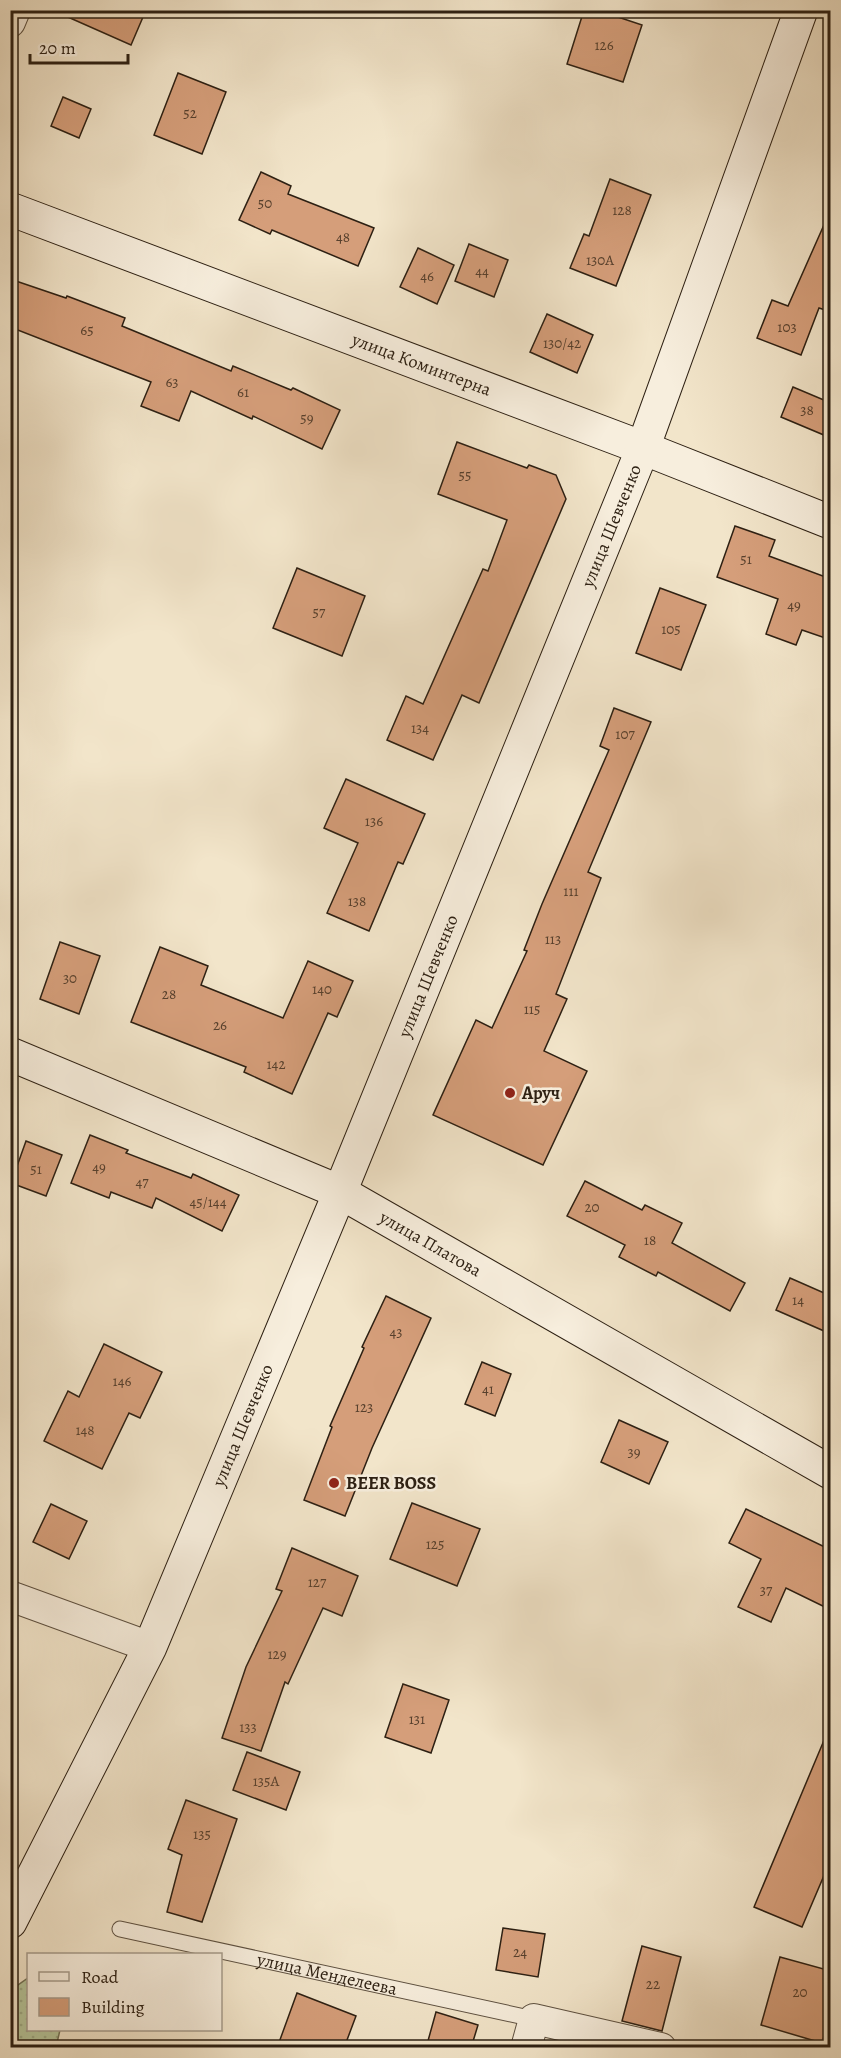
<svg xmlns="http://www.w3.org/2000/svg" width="841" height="2058" font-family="Alegreya,serif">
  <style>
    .park { fill: url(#park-dots); stroke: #727256; stroke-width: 1.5 }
    .building { fill: #d59e7a; stroke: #2d2013; stroke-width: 1.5 }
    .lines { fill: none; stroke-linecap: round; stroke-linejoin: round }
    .lane-casing { stroke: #5e5141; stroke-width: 17 }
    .street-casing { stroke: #5e5141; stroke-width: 32 }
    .secondary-casing { stroke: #2d2013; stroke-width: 35 }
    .lane { stroke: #f7eedd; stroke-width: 15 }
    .street { stroke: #f7eedd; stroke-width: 30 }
    .secondary { stroke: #f7eedd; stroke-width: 33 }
    .poi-dot { fill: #8f2418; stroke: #f7eedd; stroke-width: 2 }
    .labels { text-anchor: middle; stroke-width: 5; stroke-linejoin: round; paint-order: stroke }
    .number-label { font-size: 15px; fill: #57402d }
    .street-label { font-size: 18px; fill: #2d2013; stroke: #f7eedd }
    .poi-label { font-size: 18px; font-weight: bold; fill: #2d2013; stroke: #f7eedd; text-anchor: start }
  </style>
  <defs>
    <pattern id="park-dots" width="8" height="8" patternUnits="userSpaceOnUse" patternTransform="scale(1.5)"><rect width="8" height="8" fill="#b6c59a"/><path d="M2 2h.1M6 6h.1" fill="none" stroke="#9da984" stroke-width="1.8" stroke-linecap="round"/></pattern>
  </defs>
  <rect width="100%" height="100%" fill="#f2e5ca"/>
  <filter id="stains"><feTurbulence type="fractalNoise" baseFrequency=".00333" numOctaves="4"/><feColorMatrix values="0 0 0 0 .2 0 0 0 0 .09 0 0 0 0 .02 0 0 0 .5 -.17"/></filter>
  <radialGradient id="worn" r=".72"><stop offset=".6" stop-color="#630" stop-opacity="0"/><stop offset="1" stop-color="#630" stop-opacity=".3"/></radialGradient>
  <!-- park -->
  <polygon class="park" points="28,1978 28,2030 60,2030 56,2047 11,2047 11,1990"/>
  <!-- building -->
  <g class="building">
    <polygon points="52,10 146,10 131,45"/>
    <polygon points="584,10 597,10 642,25 623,82 567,64"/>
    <polygon points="178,73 226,92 202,154 154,135"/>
    <polygon points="63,97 91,109 79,138 51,126"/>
    <polygon points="261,172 291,186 288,194 374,228 358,266 272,230 270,234 239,220"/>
    <polygon points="610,179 651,195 616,286 570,268 584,234 589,236"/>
    <polygon points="831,209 831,312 819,308 801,355 757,338 772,300 788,306"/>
    <polygon points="469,244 508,260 494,297 455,281"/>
    <polygon points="418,248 454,265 437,304 400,287"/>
    <polygon points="10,279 66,298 67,296 125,318 122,326 231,371 233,366 291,390 293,388 340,410 322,449 253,416 252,419 191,391 179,421 141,406 151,382 10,327"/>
    <polygon points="547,314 593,335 577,373 530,352"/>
    <polygon points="793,387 831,403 831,438 781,417"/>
    <polygon points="457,442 527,468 529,465 556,475 566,499 479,703 462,695 433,760 387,740 406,696 423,704 483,569 488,571 507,520 438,494"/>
    <polygon points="735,526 775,540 769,556 831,579 831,640 802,630 796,645 766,634 778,599 717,577"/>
    <polygon points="297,568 365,596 342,656 273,628"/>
    <polygon points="660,588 706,605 681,670 636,653"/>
    <polygon points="614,708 651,722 588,872 601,878 556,994 567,999 544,1051 587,1071 543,1165 433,1115 476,1020 492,1028 527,951 524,950 542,904 609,750 600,746"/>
    <polygon points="346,779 425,814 403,864 398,862 369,931 327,913 358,843 324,828"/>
    <polygon points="60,942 100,956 79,1014 40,999"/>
    <polygon points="160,947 208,966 201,985 283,1018 308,961 353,981 337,1017 328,1013 292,1094 244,1072 246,1067 131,1022"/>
    <polygon points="90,1135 128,1150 126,1153 191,1178 193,1174 239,1195 222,1231 156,1198 152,1208 111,1192 109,1198 71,1183"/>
    <polygon points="26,1141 62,1155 46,1196 11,1183"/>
    <polygon points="585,1181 642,1210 645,1205 682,1223 672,1243 745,1283 730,1311 658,1272 656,1276 619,1257 625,1245 567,1216"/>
    <polygon points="790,1278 831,1296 831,1334 776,1310"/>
    <polygon points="386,1296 431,1318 372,1448 345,1516 304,1500 332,1427 330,1426 364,1348 362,1347"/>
    <polygon points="104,1344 162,1372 140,1418 129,1413 102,1469 44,1441 68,1391 79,1397"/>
    <polygon points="482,1362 511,1374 495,1416 465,1404"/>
    <polygon points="619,1420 668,1442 649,1484 601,1462"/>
    <polygon points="412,1503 480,1529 457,1586 390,1559"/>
    <polygon points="51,1504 87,1521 69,1559 33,1542"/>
    <polygon points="746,1509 831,1550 831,1610 786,1588 771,1622 738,1607 761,1559 729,1543"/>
    <polygon points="292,1548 358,1576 342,1616 323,1608 288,1684 285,1682 261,1751 222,1738 246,1667 282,1591 276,1589"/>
    <polygon points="403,1684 449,1700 431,1753 385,1737"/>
    <polygon points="830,1726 831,1859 802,1927 754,1907"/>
    <polygon points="247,1752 300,1772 286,1810 233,1790"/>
    <polygon points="186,1800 237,1819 202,1922 167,1912 182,1855 168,1849"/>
    <polygon points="503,1928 545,1934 538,1977 496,1970"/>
    <polygon points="642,1946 681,1957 662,2031 622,2021"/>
    <polygon points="780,1957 831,1971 831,2013 822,2043 761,2025"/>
    <polygon points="297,1993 356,2016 344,2048 277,2048"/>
    <polygon points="436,2012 478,2025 471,2048 426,2048"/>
  </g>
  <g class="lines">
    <!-- lane casing -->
    <g class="lane-casing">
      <g id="lane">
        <path id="s1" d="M120 1929 534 2019"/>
      </g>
    </g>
    <!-- street casing -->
    <g class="street-casing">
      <g id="street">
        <polyline points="10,22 15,10"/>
        <polyline points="10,1596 150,1647"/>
        <polyline points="526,2048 534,2019 661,2048"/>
      </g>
    </g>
    <!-- secondary casing -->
    <g class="secondary-casing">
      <g id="secondary">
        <path id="s2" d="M10 209 643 448 830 522"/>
        <path id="s3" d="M10 1054 340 1192 830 1472"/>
        <path id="s4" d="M10 1922 150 1647 340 1192 643 448 801 10"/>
      </g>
    </g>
    <!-- lane -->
    <use href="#lane" class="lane"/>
    <!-- street -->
    <use href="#street" class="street"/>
    <!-- secondary -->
    <use href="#secondary" class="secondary"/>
  </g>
  <!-- markers -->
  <g class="poi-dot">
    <circle cx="510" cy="1093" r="6"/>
    <circle cx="334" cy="1483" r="6"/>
  </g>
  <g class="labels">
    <!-- number labels -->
    <g class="number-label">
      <text x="604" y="50">126</text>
      <text x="190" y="118">52</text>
      <text x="265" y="208">50</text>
      <text x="622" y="215">128</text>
      <text x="343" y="242">48</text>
      <text x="600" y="265">130А</text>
      <text x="482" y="276">44</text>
      <text x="427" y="281">46</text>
      <text x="787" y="332">103</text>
      <text x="87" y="335">65</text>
      <text x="562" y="348">130/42</text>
      <text x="172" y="387">63</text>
      <text x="243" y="397">61</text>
      <text x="807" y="415">38</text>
      <text x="307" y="423">59</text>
      <text x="465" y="480">55</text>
      <text x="746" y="564">51</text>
      <text x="794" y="610">49</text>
      <text x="319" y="617">57</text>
      <text x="671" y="634">105</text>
      <text x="420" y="733">134</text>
      <text x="625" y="739">107</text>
      <text x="374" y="826">136</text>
      <text x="571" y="896">111</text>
      <text x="357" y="906">138</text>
      <text x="553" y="944">113</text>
      <text x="70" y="983">30</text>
      <text x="322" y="994">140</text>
      <text x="169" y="999">28</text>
      <text x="532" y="1014">115</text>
      <text x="220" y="1030">26</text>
      <text x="276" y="1069">142</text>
      <text x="99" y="1172">49</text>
      <text x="36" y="1174">51</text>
      <text x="142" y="1187">47</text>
      <text x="208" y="1207">45/144</text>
      <text x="592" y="1212">20</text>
      <text x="650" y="1245">18</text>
      <text x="798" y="1305">14</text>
      <text x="396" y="1337">43</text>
      <text x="122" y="1386">146</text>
      <text x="488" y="1394">41</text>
      <text x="364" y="1412">123</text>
      <text x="85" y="1435">148</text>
      <text x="634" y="1457">39</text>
      <text x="435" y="1549">125</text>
      <text x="317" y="1587">127</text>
      <text x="766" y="1595">37</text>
      <text x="277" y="1659">129</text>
      <text x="417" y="1724">131</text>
      <text x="248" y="1732">133</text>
      <text x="266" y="1786">135А</text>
      <text x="202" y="1839">135</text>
      <text x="520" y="1957">24</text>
      <text x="653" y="1989">22</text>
      <text x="800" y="1997">20</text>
    </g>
    <!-- street labels -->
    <g class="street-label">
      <text dy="6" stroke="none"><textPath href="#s2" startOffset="440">улица Коминтерна</textPath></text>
      <text dy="6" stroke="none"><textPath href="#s4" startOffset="1521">улица Шевченко</textPath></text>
      <text dy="6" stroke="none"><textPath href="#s4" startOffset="1035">улица Шевченко</textPath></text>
      <text dy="6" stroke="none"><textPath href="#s3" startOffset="462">улица Платова</textPath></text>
      <text dy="6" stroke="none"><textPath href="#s4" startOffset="549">улица Шевченко</textPath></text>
      <text dy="6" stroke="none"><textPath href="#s1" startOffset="212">улица Менделеева</textPath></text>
    </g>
    <!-- poi labels -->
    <g class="poi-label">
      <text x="522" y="1099">Аруч</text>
      <text x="346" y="1489">BEER BOSS</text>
    </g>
  </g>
  <!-- margin -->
  <rect width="841" height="2058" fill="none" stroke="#f2e5ca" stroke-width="36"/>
  <rect x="12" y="12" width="817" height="2034" fill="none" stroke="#2d2013" stroke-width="3"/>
  <rect x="18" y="18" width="805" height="2022" fill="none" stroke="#2d2013" stroke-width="1.5"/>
  <!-- legend -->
  <rect x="27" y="1953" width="195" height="78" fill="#f7eedd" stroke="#a69c8c" stroke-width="1.5"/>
  <rect x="39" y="1972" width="30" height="9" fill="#f7eedd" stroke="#a69c8c" stroke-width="1.5"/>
  <text x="81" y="1983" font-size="18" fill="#2d2013">Road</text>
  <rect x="39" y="1998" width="30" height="18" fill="#d59e7a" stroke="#a69c8c" stroke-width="1.5"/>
  <text x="81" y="2013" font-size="18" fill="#2d2013">Building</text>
  <!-- scale -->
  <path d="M30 54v9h98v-9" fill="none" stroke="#2d2013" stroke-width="3"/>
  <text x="39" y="54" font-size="18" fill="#2d2013" stroke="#f7eedd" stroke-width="4.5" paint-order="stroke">20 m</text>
  <rect width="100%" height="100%" filter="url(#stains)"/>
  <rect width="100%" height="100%" fill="url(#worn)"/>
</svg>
